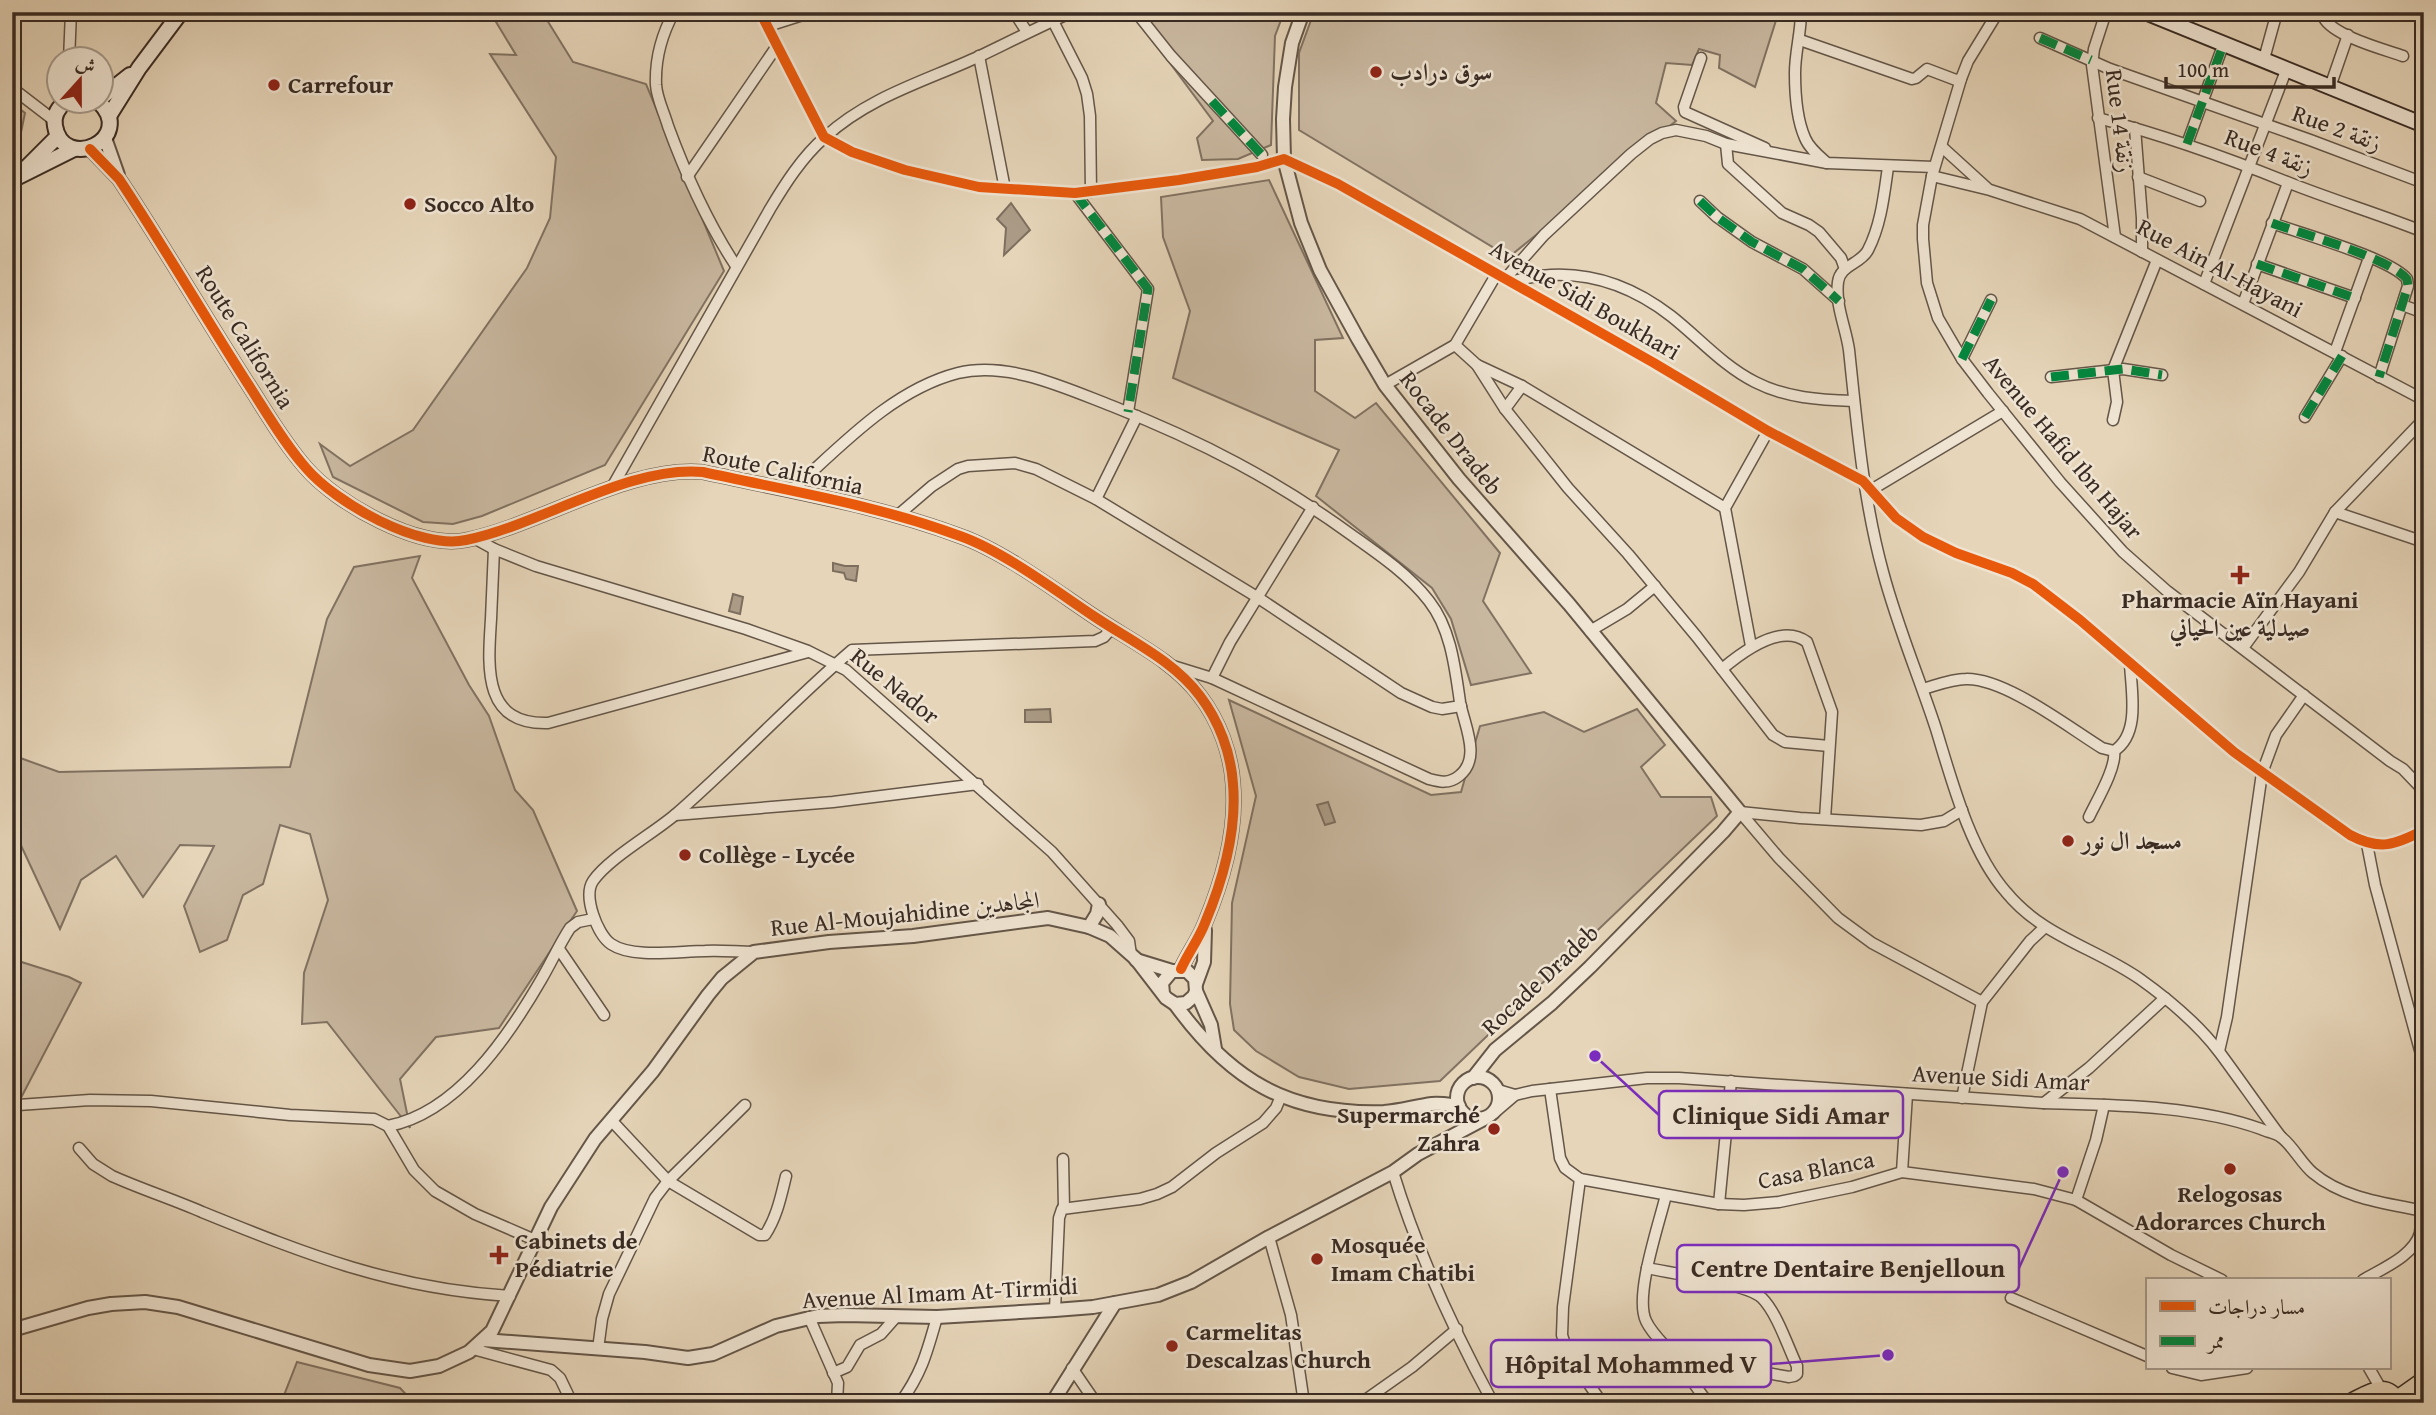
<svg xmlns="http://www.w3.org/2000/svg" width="2436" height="1415" font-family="'Gentium Book Plus',Amiri,serif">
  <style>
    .green { fill: #c9b8a0; stroke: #817262; stroke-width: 2 }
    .water { fill: #ab9b86; stroke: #7d6e5e; stroke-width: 2 }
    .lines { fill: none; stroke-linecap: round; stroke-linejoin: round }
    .minor-casing { stroke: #645648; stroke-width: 13 }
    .tertiary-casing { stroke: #645648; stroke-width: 16 }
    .secondary-casing { stroke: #392b23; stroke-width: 18 }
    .primary-casing { stroke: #392b23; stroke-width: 19 }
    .minor { stroke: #efe4d2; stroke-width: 10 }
    .tertiary { stroke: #efe4d2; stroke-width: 12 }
    .secondary { stroke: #efe4d2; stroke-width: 14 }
    .primary { stroke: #e6d5b9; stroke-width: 16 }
    .quiet { stroke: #00873e; stroke-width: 9; stroke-dasharray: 18 9; stroke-linecap: butt }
    .cycleway-casing { stroke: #efe4d2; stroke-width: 15 }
    .cycleway { stroke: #e8590c; stroke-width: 10 }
    .poi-dot { fill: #8f2418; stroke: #efe4d2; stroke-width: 2.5 }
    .labels { text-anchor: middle; stroke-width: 5; stroke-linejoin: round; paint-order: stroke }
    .poi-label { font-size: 24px; font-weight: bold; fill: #392b23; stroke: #efe4d2; text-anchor: start }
    .street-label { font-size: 24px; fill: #392b23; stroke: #efe4d2 }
    .leader { fill: none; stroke: #7b2cbf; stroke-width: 2.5 }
    .callout-dot { fill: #7b2cbf; stroke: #efe4d2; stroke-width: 2.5 }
    .callout { fill: #efe4d2; stroke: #7b2cbf; stroke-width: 2.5 }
    .callout-label { font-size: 26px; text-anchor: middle; font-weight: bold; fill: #392b23 }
  </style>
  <rect width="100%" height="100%" fill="#e6d5b9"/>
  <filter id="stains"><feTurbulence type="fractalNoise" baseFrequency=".00286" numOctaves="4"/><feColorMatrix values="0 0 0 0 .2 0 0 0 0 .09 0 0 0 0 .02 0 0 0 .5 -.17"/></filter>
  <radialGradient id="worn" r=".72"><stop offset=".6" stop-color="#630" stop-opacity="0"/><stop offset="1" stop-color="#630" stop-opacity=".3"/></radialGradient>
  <!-- green -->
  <g class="green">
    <polygon points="490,12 542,12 573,62 646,84 724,271 605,465 482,516 453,524 423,522 333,477 320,444 350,466 413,430 527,268 550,218 556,157 490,54 516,55"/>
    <polygon points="1132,12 1284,12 1275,36 1271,145 1238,159 1202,160 1197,138 1213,121"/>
    <polygon points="1314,12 1562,12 1562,16 1605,12 1778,14 1755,87 1719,68 1720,55 1699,49 1692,65 1666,63 1656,103 1676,121 1509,257 1299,130 1299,53"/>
    <polygon points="12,103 25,113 18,147 12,150"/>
    <polygon points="1269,180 1343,338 1315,340 1315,391 1355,418 1376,403 1500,553 1483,601 1531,673 1471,685 1451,619 1432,588 1316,496 1339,450 1173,378 1190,311 1163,237 1161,197"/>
    <polygon points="420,556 412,578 469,685 489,716 515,790 533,810 577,911 499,1028 436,1037 400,1079 410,1128 327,1022 302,1024 304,973 328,900 310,834 280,825 263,884 243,895 227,940 200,952 184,906 214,846 180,845 143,897 116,856 81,880 60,929 18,839 12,835 12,755 59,772 290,767 327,619 354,567"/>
    <polygon points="1229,700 1431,795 1461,792 1480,726 1544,712 1584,732 1637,709 1665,745 1641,767 1661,797 1711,797 1717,816 1440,1081 1349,1089 1299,1077 1256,1051 1234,1030 1230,1004 1232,903 1256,796"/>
    <polygon points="12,959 69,977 81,983 12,1115"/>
    <polygon points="297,1362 400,1388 414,1403 281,1403"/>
  </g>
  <!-- water -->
  <g class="water">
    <polygon points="1011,203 1030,230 1004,255 1006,228 997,219"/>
    <polygon points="833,563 845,566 858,566 856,581 846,579 844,573 833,571"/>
    <polygon points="733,594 743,597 740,614 729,611"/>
    <polygon points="1050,709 1051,722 1025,722 1025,710"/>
    <polygon points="1328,802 1335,822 1325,825 1317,805"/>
  </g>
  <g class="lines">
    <!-- minor casing -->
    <g class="minor-casing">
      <g id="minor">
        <path d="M674 12C662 34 655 60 656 85 657 99 664 112 668 126 686 175 707 222 736 266"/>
        <path d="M760 12 824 137 852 152 905 170 979 187 1075 193 1179 180 1257 167 1284 159 1338 184 1654 363 1768 431 1863 481 1896 518 1923 537 1956 553 2012 573 2033 584 2080 620 2234 752 2350 835C2380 851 2395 845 2424 830"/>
        <polyline points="1014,12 1027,32"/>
        <polyline points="1136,12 1171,56 1262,155"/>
        <path d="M1801 12C1801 33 1795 52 1795 73 1795 93 1797 120 1805 138 1809 148 1819 156 1827 163L1934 167"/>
        <polyline points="1998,12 1968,61 1961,79 1932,176 1923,225 1923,239 1927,283 1938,318 1962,359 1988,393 2060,482 2123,552 2167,591 2390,761 2403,769 2424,791"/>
        <polyline points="2106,12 2094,49 2092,65 2115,237"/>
        <path d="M2325 12 2324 18C2334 36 2383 49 2403 56"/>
        <polyline points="1053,21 1082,78 1087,94 1090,116 1091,192"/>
        <polyline points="768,26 812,12"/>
        <polyline points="2040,38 2110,69 2310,140 2424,183"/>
        <polyline points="1800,40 1912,79 1916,78 1927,69 1956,80 1961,79"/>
        <polyline points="979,56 1005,189"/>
        <polyline points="1701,58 1684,107 1685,112 1765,148"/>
        <polyline points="2264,59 2277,12"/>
        <polyline points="69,60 71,12"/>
        <polyline points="2330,87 2348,35"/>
        <polyline points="12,88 55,121"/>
        <path d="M2098 118C2163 135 2225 157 2287 182 2332 200 2379 214 2424 232"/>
        <polyline points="2135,128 2142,218 2142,252"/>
        <polyline points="1726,144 1728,164 1782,213 1809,225 1819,232 1841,258 1845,269"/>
        <polyline points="2187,144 2221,51"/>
        <polyline points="1942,147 1987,188"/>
        <path d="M1888 167C1884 195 1881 225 1868 250 1861 264 1840 265 1838 282 1835 305 1846 328 1849 350 1857 425 1863 499 1883 572 1897 625 1919 677 1936 729 1952 781 1970 851 2006 892 2043 937 2094 947 2140 979 2168 999 2199 1025 2220 1053 2240 1080 2260 1109 2281 1137"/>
        <polyline points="1932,176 1990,190 2080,219 2424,400"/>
        <polyline points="687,177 777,46"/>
        <polyline points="2138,177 2200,201"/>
        <polyline points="1075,193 1148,289 1128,412"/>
        <polyline points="1700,201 1717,217 1752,242 1803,269 1839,301"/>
        <path d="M2272 223C2302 234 2390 258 2407 279L2408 286 2379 377"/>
        <polyline points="2257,264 2355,298"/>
        <polyline points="1505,279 1544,235 1631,154 1650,139 1662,133 1676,130 1706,136 1726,144 1827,163"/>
        <path d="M1510 282C1569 265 1623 279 1671 316 1699 338 1723 366 1755 382 1786 398 1820 400 1854 401"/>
        <polyline points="2204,284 2287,68"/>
        <polyline points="2243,304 2288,183"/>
        <polyline points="2402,305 2424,313"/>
        <polyline points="1455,345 1477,365 1505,409 1568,488 1628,554 1697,637 1773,735 1785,742 1829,746"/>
        <polyline points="2335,352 2369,258"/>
        <polyline points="1962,359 1991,300"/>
        <polyline points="1477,365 1522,386 1725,508"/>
        <polyline points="2051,377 2123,369 2162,375"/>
        <polyline points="1385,385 1455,345 1496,275"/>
        <polyline points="1505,409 1522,386"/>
        <polyline points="2305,417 2342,356"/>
        <polyline points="2113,420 2117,402 2113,370 2157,260"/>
        <path d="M611 489 770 209C785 184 802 157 825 137 870 96 926 81 980 56 1011 41 1041 26 1072 12"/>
        <polyline points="1871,490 2003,411"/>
        <path d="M791 491C841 446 892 390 958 373 1009 361 1065 388 1112 406 1201 441 1276 480 1353 536 1380 555 1409 575 1429 601 1451 629 1455 668 1460 702 1464 725 1482 758 1459 776 1449 784 1440 782 1429 779L1212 678 1173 666"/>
        <polyline points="1096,499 1137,416"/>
        <polyline points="2335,512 2424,542"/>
        <polyline points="897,516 932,486 958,469 968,466 1015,463 1036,469 1096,499 1257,597 1401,693 1432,707 1442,709 1461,706"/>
        <polyline points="474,538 494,549 536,566 746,629 808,651 846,670 1052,852 1117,925 1129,941 1131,955"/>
        <path d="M494 549C493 572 492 596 491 619 488 667 482 725 548 723L808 652"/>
        <polyline points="1590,631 1627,609 1655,586"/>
        <polyline points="1751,646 1725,508 1768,431"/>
        <polyline points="2243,648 2299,572 2335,512 2424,419"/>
        <path d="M1722 669C1741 653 1781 622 1807 642L1832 712 1825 819"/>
        <polyline points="1212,678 1230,642 1313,507"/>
        <path d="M1923 689C1937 685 1952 679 1966 679 2005 678 2068 727 2102 748L2114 751C2141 734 2131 690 2130 663"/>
        <polyline points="1740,812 1779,858 1838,918 1872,943 1982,1002"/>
        <polyline points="1740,812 1800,818 1921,825 1944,821 1962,810"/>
        <polyline points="675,815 833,802 978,784"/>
        <path d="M2089 817C2096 802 2117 767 2114 751"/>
        <polyline points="2367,844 2375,885 2424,1065"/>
        <polyline points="559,949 604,1015"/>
        <path d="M754 952C738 952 721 950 705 951 679 951 633 959 611 944 597 934 583 896 593 881 609 858 654 833 676 814 737 761 791 702 852 650L1095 641 1104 637 1112 628"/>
        <polyline points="2219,1051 2227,1017 2262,773 2276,735 2304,695"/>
        <polyline points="1550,1089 1560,1158 1565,1168 1580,1179 1719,1204 1744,1205 1779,1202 1852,1187 1902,1172 2034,1189 2076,1200 2171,1255 2222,1280"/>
        <polyline points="1498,1090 1515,1095"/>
        <polyline points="1962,1098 1982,1002 2030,941 2044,928"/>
        <polyline points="2044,1103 2089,1068 2165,998"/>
        <polyline points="18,1105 90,1100 151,1101 290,1115 374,1119 388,1126 414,1170 435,1191 475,1214 535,1240"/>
        <path d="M1494 1113 1515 1095 1532 1091 1647 1078H1679L2043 1103C2113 1105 2195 1105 2261 1129 2267 1132 2276 1133 2281 1137 2293 1146 2301 1163 2313 1173 2344 1199 2386 1203 2424 1211"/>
        <path d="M611 1120 668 1181 759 1235H765C777 1217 781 1196 786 1176"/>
        <path d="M388 1126C457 1113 508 1037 541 980 551 963 559 945 570 928L578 922 593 919"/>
        <path d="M79 1148 93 1164 112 1176C141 1189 172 1199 202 1212 308 1255 394 1289 510 1296"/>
        <polyline points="1063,1159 1064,1208"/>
        <path d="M1393 1172C1417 1251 1453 1329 1493 1403"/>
        <polyline points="1902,1172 1907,1094"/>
        <polyline points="1580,1179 1563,1307 1562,1335 1568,1354 1602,1403"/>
        <path d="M1666 1195C1659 1224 1634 1296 1646 1321 1652 1334 1664 1344 1673 1355 1685 1370 1696 1387 1708 1403"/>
        <polyline points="2076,1200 2096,1140 2104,1105"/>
        <polyline points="1719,1204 1731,1081"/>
        <polyline points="1269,1237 1291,1315 1304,1403"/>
        <path d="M1647 1268C1670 1273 1748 1284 1762 1298 1777 1313 1788 1347 1797 1366V1374L1794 1376 1789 1377 1674 1356"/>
        <path d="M2363 1280C2381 1269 2414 1256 2420 1233 2421 1226 2421 1218 2421 1210"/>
        <polyline points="2011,1298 2147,1356"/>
        <polyline points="1055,1310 1059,1218 1062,1209 1140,1199 1157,1194 1172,1187 1216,1153 1263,1123 1276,1108 1281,1096"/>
        <polyline points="809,1317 838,1383 837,1403"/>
        <polyline points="473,1349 551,1370 560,1378 572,1403"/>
        <polyline points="598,1349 602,1319 609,1294 655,1198 668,1181 745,1105"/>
        <polyline points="1072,1368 1096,1403"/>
        <polyline points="2172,1368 2201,1375 2247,1368"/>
        <polyline points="2369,1368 2381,1389"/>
        <polyline points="833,1373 847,1367 860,1345 881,1334 896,1317"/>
        <path d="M900 1403C922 1373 927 1352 937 1317"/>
        <polyline points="1361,1403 1412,1367 1457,1329"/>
      </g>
    </g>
    <!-- tertiary casing -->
    <g class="tertiary-casing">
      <g id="tertiary">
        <polyline points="1303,12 1292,43 1285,87 1283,119 1284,159 1301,223 1320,270 1358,339 1385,385 1459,479 1569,604 1740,812 1723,832 1590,967 1552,1003 1495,1050 1473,1078"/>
        <polyline points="105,138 118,175"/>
        <path d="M90 149 119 179C163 245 203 314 246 381 265 410 283 442 306 468 336 503 419 550 466 540 540 525 629 465 703 472 789 491 877 505 960 536 1003 551 1056 591 1095 617 1131 641 1174 661 1200 696 1219 721 1231 753 1233 784 1237 831 1223 880 1205 923 1199 939 1188 953 1181 969"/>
        <polyline points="1089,927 1097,914 1099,904"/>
        <polyline points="1136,960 1172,971"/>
        <polyline points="1196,984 1204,962 1205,930"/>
        <polyline points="1196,991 1211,1025 1215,1049"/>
        <path d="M1175 1004C1230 1080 1288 1115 1384 1112 1400 1111 1416 1106 1432 1104 1441 1103 1450 1105 1459 1106"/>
        <circle cx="1478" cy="1098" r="21"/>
        <polyline points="12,1330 88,1308 111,1304 145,1302 178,1307 369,1365 410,1371 439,1366 469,1352 492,1331 551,1207 595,1139 653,1071 708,995 722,978 754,952 829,942 913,936 1048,918 1089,927 1110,936 1136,959 1166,998 1175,1004 1186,1003 1194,996 1196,991 1195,979 1187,971 1172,971 1162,983 1163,993"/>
        <polyline points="483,1340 645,1352 688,1358 713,1354 776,1326 818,1316 845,1315 937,1317 1055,1310 1093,1307 1158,1295 1191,1282 1269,1237 1393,1172 1418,1154 1484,1119"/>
        <polyline points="1052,1403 1115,1303"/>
      </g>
    </g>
    <!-- secondary casing -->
    <g class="secondary-casing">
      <g id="secondary">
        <polyline points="2145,12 2424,125"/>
        <polyline points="102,97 130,75"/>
        <path d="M65 102C58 108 53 116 55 126 63 173 137 139 99 102"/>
        <polyline points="109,116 139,68 181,12"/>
        <polyline points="27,167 58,136"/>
        <polyline points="12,180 74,149"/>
      </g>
    </g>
    <!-- primary casing -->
    <g class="primary-casing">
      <g id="primary">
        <polyline points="2397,1399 2424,1380"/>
        <path d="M2349 1403C2366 1395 2387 1378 2398 1403"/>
      </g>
    </g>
    <!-- minor -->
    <use href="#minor" class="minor"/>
    <!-- tertiary -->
    <use href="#tertiary" class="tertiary"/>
    <!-- secondary -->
    <use href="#secondary" class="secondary"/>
    <!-- primary -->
    <use href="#primary" class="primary"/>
    <!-- quiet -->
    <g class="quiet">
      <polyline points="2040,38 2091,60"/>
      <polyline points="1212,101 1262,155"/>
      <polyline points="2187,144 2221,51"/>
      <polyline points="1075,193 1148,289 1128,412"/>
      <polyline points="1700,201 1717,217 1752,242 1803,269 1839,301"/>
      <path d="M2272 223C2302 234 2390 258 2407 279L2408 286 2379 377"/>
      <polyline points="2257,264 2355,298"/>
      <polyline points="1962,359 1991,300"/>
      <polyline points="2051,377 2123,369 2162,375"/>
      <polyline points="2305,417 2342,356"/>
    </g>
    <!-- cycleway casing -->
    <g class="cycleway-casing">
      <g id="cycleway">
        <path d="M760 12 824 137 852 152 905 170 979 187 1075 193 1179 180 1257 167 1284 159 1338 184 1654 363 1768 431 1863 481 1896 518 1923 537 1956 553 2012 573 2033 584 2080 620 2234 752 2350 835C2380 851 2395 845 2424 830"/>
        <path d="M90 149 119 179C163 245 203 314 246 381 265 410 283 442 306 468 336 503 419 550 466 540 540 525 629 465 703 472 789 491 877 505 960 536 1003 551 1056 591 1095 617 1131 641 1174 661 1200 696 1219 721 1231 753 1233 784 1237 831 1223 880 1205 923 1199 939 1188 953 1181 969"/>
      </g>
    </g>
    <!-- cycleway -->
    <use href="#cycleway" class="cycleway"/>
  </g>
  <!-- markers -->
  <g class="poi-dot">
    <circle cx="1376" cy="72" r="7"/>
    <circle cx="274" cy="85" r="7"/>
    <circle cx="410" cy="204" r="7"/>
    <path d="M2236.5 564.5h7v7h7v7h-7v7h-7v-7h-7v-7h7z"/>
    <circle cx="2068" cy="841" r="7"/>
    <circle cx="685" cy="855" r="7"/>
    <circle cx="1494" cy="1129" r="7"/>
    <circle cx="2230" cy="1169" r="7"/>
    <path d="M495.5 1244.5h7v7h7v7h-7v7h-7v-7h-7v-7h7z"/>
    <circle cx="1317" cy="1259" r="7"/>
    <circle cx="1172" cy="1346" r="7"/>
  </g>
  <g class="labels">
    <!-- poi labels -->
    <g class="poi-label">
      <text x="1390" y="80">سوق درادب</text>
      <text x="288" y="93">Carrefour</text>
      <text x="424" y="212">Socco Alto</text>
      <text x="2240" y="608" text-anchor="middle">Pharmacie Aïn Hayani<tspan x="2240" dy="28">صيدلية عين الحياني</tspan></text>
      <text x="2082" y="849">مسجد ال نور</text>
      <text x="699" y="863">Collège - Lycée</text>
      <text x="1480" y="1123" text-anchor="end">Supermarché<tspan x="1480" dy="28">Zahra</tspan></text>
      <text x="2230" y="1202" text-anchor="middle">Relogosas<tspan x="2230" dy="28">Adorarces Church</tspan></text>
      <text x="515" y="1249">Cabinets de<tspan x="515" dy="28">Pédiatrie</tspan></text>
      <text x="1331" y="1253">Mosquée<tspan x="1331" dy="28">Imam Chatibi</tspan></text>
      <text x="1186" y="1340">Carmelitas<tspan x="1186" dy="28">Descalzas Church</tspan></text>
    </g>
    <!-- street labels -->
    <g class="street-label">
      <text transform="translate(2120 121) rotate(83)" y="8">Rue 14 زنقة</text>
      <text transform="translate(2337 128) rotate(20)" y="8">Rue 2 زنقة</text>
      <text transform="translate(2269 152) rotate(21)" y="8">Rue 4 زنقة</text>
      <text transform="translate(2220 268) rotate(28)" y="8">Rue Ain Al-Hayani</text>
      <text transform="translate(1585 300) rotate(30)" y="8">Avenue Sidi Boukhari</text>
      <text transform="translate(245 337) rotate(58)" y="8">Route California</text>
      <text transform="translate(1451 433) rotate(52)" y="8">Rocade Dradeb</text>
      <text transform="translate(2063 447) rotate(50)" y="8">Avenue Hafid Ibn Hajar</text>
      <text transform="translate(783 470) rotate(12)" y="8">Route California</text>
      <text transform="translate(895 686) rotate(39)" y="8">Rue Nador</text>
      <text transform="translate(905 914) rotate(-6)" y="8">Rue Al-Moujahidine المجاهدين</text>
      <text transform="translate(1540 980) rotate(-43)" y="8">Rocade Dradeb</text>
      <text transform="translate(2001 1078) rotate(3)" y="8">Avenue Sidi Amar</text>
      <text transform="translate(1816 1170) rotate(-11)" y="8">Casa Blanca</text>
      <text transform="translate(940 1293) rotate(-3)" y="8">Avenue Al Imam At-Tirmidi</text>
    </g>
  </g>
  <!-- callouts -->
  <path class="leader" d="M1595 1056L1659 1115M2063 1172L2019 1268M1888 1355L1771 1364"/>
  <g class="callout-dot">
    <circle cx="1595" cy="1056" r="7"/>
    <circle cx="2063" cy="1172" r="7"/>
    <circle cx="1888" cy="1355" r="7"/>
  </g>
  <g class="callout">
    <rect x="1659" y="1091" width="244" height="47" rx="7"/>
    <rect x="1677" y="1245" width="342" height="47" rx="7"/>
    <rect x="1491" y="1340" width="280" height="47" rx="7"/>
  </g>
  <g class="callout-label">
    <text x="1781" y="1124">Clinique Sidi Amar</text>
    <text x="1848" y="1277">Centre Dentaire Benjelloun</text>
    <text x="1631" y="1373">Hôpital Mohammed V</text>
  </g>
  <!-- margin -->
  <rect width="2436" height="1415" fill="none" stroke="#e6d5b9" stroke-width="42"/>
  <rect x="14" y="14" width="2408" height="1387" fill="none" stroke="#392b23" stroke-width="3.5"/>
  <rect x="21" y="21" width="2394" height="1373" fill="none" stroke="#392b23" stroke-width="2"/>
  <!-- legend -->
  <rect x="2146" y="1278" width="245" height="91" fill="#efe4d2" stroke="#a69a8c" stroke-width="2"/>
  <rect x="2160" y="1301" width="35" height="10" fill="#e8590c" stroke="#a69a8c" stroke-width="2"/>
  <text x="2208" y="1314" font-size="21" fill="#392b23">مسار دراجات</text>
  <rect x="2160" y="1336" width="35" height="10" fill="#00873e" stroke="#a69a8c" stroke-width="2"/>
  <text x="2208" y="1348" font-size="21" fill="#392b23">ممر</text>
  <!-- north arrow -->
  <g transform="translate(80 80) rotate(21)"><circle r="33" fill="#efe4d2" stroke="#a69a8c" stroke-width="2"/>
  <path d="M0-5L12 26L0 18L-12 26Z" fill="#8f2418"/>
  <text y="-10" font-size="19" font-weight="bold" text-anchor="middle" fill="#392b23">ش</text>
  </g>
  <!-- scale -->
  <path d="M2166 77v10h168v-10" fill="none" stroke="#392b23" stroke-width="3.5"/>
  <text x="2177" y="77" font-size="21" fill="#392b23" stroke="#efe4d2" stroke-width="5" paint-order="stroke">100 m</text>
  <rect width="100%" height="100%" filter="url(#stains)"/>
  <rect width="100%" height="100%" fill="url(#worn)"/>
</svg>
